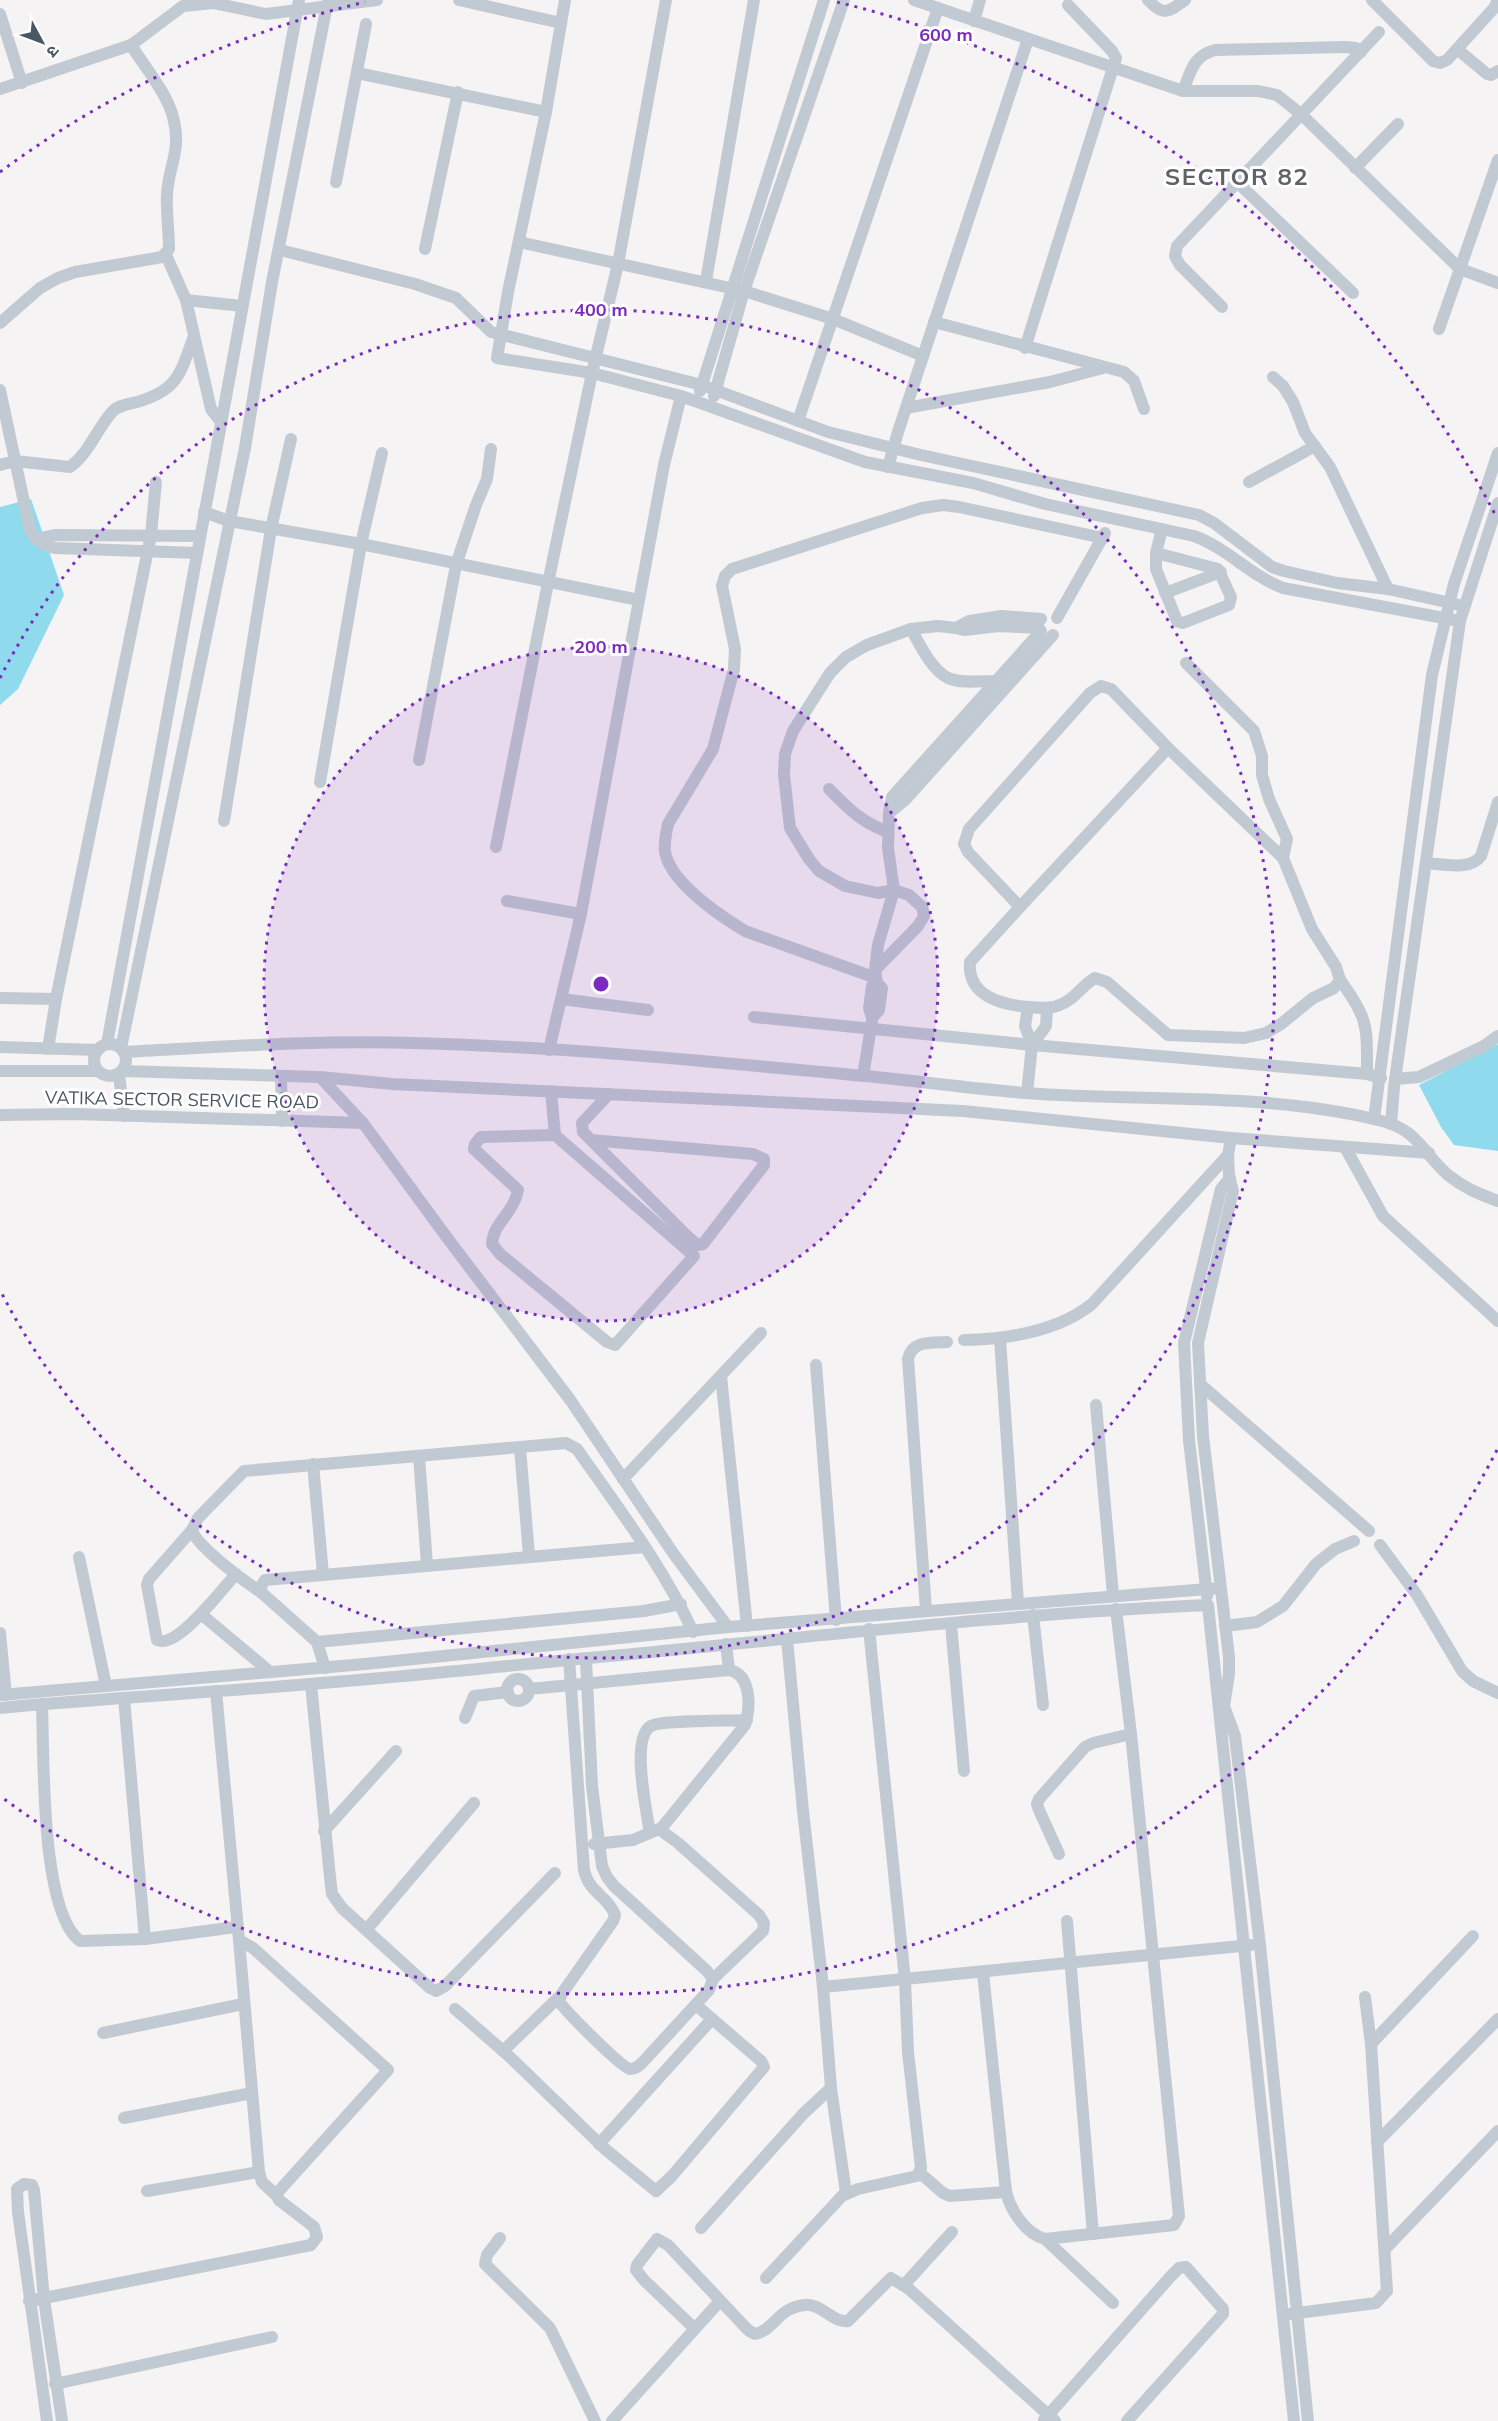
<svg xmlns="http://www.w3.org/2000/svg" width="1498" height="2421" font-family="Mulish,'Noto Sans Devanagari',sans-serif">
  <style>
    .water { fill: #90daee }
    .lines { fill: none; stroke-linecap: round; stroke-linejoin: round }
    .minor { stroke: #c1cad2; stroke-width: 12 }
    .ring { fill: none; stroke: #7b2cbf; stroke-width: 3; stroke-dasharray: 3 6 }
    .labels { text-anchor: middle; stroke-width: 6; stroke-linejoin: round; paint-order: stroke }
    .street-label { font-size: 18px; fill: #4a5661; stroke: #fff }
    .district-label { font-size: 24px; font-weight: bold; letter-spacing: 1.5px; fill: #5f6368; stroke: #fff }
    .centre { fill: #7b2cbf; stroke: #fff; stroke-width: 3 }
    .ring-label { font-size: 18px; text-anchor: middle; font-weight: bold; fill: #7b2cbf; stroke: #fff; stroke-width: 6; stroke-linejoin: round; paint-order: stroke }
  </style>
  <rect width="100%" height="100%" fill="#f5f3f3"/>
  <!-- water -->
  <g class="water">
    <polygon points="31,499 64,595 18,689 0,705 0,507"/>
    <polygon points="1498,1044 1498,1151 1454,1145 1441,1127 1419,1085"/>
  </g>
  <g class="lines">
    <!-- minor -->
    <g class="minor">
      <polyline points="459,0 561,23"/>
      <path d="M565 0 546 112 508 292 497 358 592 373 681 396 865 462 973 483 1045 504 1194 536C1227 548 1251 576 1283 588L1460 621"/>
      <polyline points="914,0 1183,91 1258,91 1277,95 1302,115 1460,269 1498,283"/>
      <path d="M1148 0C1164 17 1168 12 1185 0"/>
      <polyline points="1372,0 1433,61 1440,63 1447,60 1494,8 1498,0"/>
      <polyline points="0,14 22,83"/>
      <polyline points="974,21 980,0"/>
      <polyline points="1457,49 1487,74 1491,75 1498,71"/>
      <polyline points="357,73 546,112"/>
      <polyline points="0,89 131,45 183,6 213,3 266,14 377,0"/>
      <path d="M1183 91C1191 71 1193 56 1215 50L1345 47 1356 48 1361 52"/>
      <polyline points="1355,168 1398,124"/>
      <polyline points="336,182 366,24"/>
      <polyline points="1237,182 1353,293"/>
      <polyline points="519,242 744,291 833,319 923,356"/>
      <polyline points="425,249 458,92"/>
      <polyline points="280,250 415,284 456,298 491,332 702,385 828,432 921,455 1199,515 1214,523 1272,567 1284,571 1337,583 1388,589 1464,606"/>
      <polyline points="166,255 186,300 211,409 221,422"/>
      <polyline points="706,281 754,0"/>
      <polyline points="186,300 242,306"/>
      <polyline points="1222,307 1180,265 1175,256 1177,246 1379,32"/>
      <polyline points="934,322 1124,372 1134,381 1144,409"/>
      <path d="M0 323 40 288 58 278 75 272 162 257 169 249C169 231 166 212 167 194 169 163 182 151 173 117 167 93 144 66 131 45"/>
      <polyline points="1439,329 1498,160"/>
      <polyline points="1025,348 1116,58 1112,51 1068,5"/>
      <polyline points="1273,377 1283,386 1293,402 1305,433 1330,467 1388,589"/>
      <path d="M0 390 30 530C35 540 43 546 55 548L197 553"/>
      <polyline points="700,391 824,0"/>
      <polyline points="714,396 744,291 844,0"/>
      <polyline points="906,408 1050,382 1103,368"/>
      <polyline points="798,421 938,8"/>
      <path d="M0 465 15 461 70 467C89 453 97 429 112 412 118 405 129 404 137 402 179 390 180 373 194 336"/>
      <polyline points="888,467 898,432 1028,39"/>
      <polyline points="1249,482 1315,446"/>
      <polyline points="204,512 229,521 361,544 639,600"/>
      <polyline points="36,539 56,535 200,536"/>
      <polyline points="1156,553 1218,569 1231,597 1229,605 1183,623 1177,621 1156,569 1156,553 1162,529"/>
      <polyline points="1165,593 1221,572"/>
      <polyline points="1057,618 1105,533"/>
      <polyline points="956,628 964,630 999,626 1039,628"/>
      <path d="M911 629C920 645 931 669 948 678 961 684 981 681 995 681"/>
      <polyline points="1186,663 1254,731 1262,756 1262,775 1269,799 1287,839 1283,858"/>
      <path d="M1101 686 1111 689 1168 748 1283 858 1312 929 1336 967 1340 980 1334 988 1313 998 1281 1024 1266 1033 1244 1038 1168 1035 1107 982 1095 978C1081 986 1075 1000 1057 1006 1048 1009 1039 1008 1029 1007 1002 1005 967 996 970 962L1020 907 968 852 964 844 969 829 1090 693Z"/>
      <polyline points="419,760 456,565 476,505 487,479 491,449"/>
      <polyline points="320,782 361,544 382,453"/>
      <path d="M829 789C849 809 861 822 888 832"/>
      <polyline points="889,813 906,799 1053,635"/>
      <polyline points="224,821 271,529 291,439"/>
      <polyline points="496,847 548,583 592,373 618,264 666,0"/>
      <path d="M1426 863C1443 864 1470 871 1481 856L1498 802"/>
      <polyline points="507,901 581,914"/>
      <polyline points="1020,907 1168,748"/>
      <polyline points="875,970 918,926 924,916 922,907 909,895 894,890 878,893 845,886 819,871 809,859 790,828 784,775 785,754 793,731 830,673 846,657 867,645 911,629 938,626 956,628 969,621 1002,616 1041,619"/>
      <path d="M876 978 745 931C719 915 671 883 665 852 664 843 666 833 668 824L713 749 734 669 735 649 722 586 725 576 732 569 922 508 943 505 959 507 1103 538"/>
      <path d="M1340 980C1369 1019 1367 1027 1367 1074"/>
      <polyline points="877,983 882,988 879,1010 872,1018 869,1008 872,986 877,983 875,970 878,945 894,890 888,848 889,813 892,797 1041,631"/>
      <polyline points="0,998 56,999"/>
      <polyline points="561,999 648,1010"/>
      <polyline points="1028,1007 1025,1026 1032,1045 1046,1026 1047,1009"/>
      <polyline points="754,1017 1032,1045 1367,1074 1381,1078"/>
      <circle cx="110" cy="1060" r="16"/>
      <polyline points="107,1044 299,0"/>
      <polyline points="0,1047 98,1050"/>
      <polyline points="121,1048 245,448 272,282 328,0"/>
      <polyline points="48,1049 56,999 151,535 156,482"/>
      <polyline points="549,1050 581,914 664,465 681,396"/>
      <path d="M124 1052C221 1047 317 1040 414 1043 564 1047 715 1062 865 1076 919 1081 972 1089 1026 1093 1142 1102 1265 1092 1378 1120 1418 1129 1421 1151 1448 1175 1464 1188 1479 1194 1498 1201"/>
      <polyline points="0,1071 97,1071"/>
      <polyline points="123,1071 320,1077 392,1084 963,1111 1231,1138 1429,1153"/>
      <polyline points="119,1074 124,1116"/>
      <polyline points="281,1076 282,1121"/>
      <polyline points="863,1076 872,1021"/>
      <polyline points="320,1077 363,1123 448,1239 571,1401 673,1553 728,1627"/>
      <polyline points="1395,1079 1419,1077 1484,1046 1498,1036"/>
      <path d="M551 1091 555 1135 694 1256 615 1345 607 1342 500 1254 492 1244C493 1223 514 1213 518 1190L474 1149 475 1144 481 1137 555 1135"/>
      <polyline points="1027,1093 1032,1045"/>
      <polyline points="0,1115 75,1114 363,1123"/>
      <polyline points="1374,1119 1432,675 1454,584 1498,453"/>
      <polyline points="1391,1124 1394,1087 1460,621 1498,503"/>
      <polyline points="591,1140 753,1154 764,1159 764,1165 703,1244 698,1245 688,1237 583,1132 582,1123 609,1094"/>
      <polyline points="1345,1147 1383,1216 1498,1321"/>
      <polyline points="1228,1155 1229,1176 1233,1191 1198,1343 1203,1436 1229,1657 1229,1674 1224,1706 1235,1736 1260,1945 1308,2421"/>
      <polyline points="1000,1339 1018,1603"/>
      <path d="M964 1340C1008 1339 1057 1332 1092 1304L1228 1155 1231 1138"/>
      <polyline points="816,1365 836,1620"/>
      <polyline points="721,1376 747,1626"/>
      <polyline points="1200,1384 1369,1531"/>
      <polyline points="1096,1405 1113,1595"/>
      <polyline points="520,1448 529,1555"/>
      <polyline points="419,1456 427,1565"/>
      <polyline points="313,1464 323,1574"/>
      <polyline points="623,1479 761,1333"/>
      <path d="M192 1530C196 1546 247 1583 262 1593"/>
      <polyline points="1380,1545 1417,1595 1462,1671 1473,1681 1498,1693"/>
      <polyline points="79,1557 106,1686"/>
      <path d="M236 1574C222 1589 177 1650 157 1640L147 1585 149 1579 192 1530 198 1518 244 1471 566 1443 577 1449C618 1508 663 1566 693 1632"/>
      <polyline points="1207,1596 1189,1440 1184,1343 1221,1189 1230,1178"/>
      <path d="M926 1610 908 1359C912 1340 932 1343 947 1342"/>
      <polyline points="201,1614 269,1671"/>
      <polyline points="1033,1615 1043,1705"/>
      <polyline points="951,1624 964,1771"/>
      <polyline points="1225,1626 1257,1622 1283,1606 1316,1564 1335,1549 1354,1541"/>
      <polyline points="0,1633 6,1695"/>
      <polyline points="787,1639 803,1811 823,1987 831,2088 846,2193"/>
      <polyline points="317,1642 644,1611 681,1604"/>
      <polyline points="726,1644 729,1670"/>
      <path d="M569 1659 584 1870C589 1893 608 1896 615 1915L613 1921 561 1995 559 2001C565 2011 621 2067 630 2069 635 2069 639 2066 642 2063L709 1990 713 1979 707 1971 614 1886 607 1877 602 1866 592 1786 586 1659"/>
      <polyline points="325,1668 317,1642 262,1593 261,1586 265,1580 645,1547"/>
      <circle cx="518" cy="1690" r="11"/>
      <polyline points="311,1684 330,1877 332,1894 342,1908 430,1988 436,1991 445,1986 555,1873"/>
      <path d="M529 1689 729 1670C751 1674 751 1706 745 1725L660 1830"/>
      <polyline points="0,1695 365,1664 728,1627 1220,1588"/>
      <polyline points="124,1698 145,1939 236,1927"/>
      <path d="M42 1704C44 1754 40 1911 80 1941L145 1939"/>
      <path d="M0 1708C103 1698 207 1693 310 1684 403 1677 496 1667 589 1658 795 1639 1001 1614 1208 1605L1294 2421"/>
      <polyline points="465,1718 474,1696 508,1692"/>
      <polyline points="324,1831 396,1751"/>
      <path d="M650 1833C647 1813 630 1738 651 1726 661 1720 730 1721 747 1720"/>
      <polyline points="594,1844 633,1840 659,1829 678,1843 759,1915 764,1923 763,1931 713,1979"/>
      <polyline points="1059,1854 1039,1810 1037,1804 1039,1799 1085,1747 1093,1743 1131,1734 1116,1609"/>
      <polyline points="1067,1921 1093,2234"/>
      <polyline points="367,1929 474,1803"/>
      <polyline points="239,1940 259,2172 262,2182 277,2196"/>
      <path d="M983 1973 1006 2192C1011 2211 1025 2233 1045 2239L1174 2225 1179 2216 1131 1734"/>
      <polyline points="823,1987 1251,1945"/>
      <polyline points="455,2009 510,2057 605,2149 656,2191 672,2176 764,2067 761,2061 696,2005"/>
      <polyline points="103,2033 243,2004"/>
      <polyline points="1371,2044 1473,1936"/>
      <polyline points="503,2051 561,1995"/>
      <polyline points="124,2118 252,2093"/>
      <polyline points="1377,2142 1498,2019"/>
      <polyline points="599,2144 712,2019"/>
      <polyline points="920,2173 943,2193 950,2196 1006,2192"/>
      <polyline points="147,2191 259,2172"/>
      <polyline points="701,2228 803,2114 831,2088"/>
      <polyline points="500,2238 487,2255 485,2264 550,2328 595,2421"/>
      <polyline points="1045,2239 1113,2303"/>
      <polyline points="1386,2248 1498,2131"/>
      <polyline points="766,2278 842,2196 858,2189 917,2176 921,2168 908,2052 905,1980 869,1629"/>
      <polyline points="904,2285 952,2232"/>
      <polyline points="29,2301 311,2245 317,2237 314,2227 279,2200 277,2196 278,2192 388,2070 253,1948 239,1940 216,1691"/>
      <polyline points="1290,2314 1376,2303 1387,2291 1371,2044 1365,1997"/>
      <path d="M694 2328 644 2280 636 2270 637 2265 657 2239 668 2245 748 2330 755 2334C774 2330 778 2308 804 2305 822 2303 832 2323 848 2321L891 2278 909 2289 1055 2421"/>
      <polyline points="55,2384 272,2337"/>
      <polyline points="1044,2420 1171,2276 1179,2268 1186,2267 1223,2309 1223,2314 1127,2421"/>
      <polyline points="47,2421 18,2212 17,2189 24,2184 32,2185 34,2190 44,2299 62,2421"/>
      <polyline points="612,2421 720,2301"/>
    </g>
  </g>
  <!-- distance rings -->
  <circle cx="601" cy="984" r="337" fill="#7b2cbf" fill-opacity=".12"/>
  <g class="ring">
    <circle cx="601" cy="984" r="337"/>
    <path d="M0 678A674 674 0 1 1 0 1290"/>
    <path d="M1497 1450A1010 1010 0 0 1 0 1796M0 172A1010 1010 0 0 1 365 2M837 2A1010 1010 0 0 1 1497 518"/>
  </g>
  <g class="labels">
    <!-- street labels -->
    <g class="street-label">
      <text transform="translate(182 1100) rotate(1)" y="6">VATIKA SECTOR SERVICE ROAD</text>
    </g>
    <!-- district labels -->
    <g class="district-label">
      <text x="1237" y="185">SECTOR 82</text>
    </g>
  </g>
  <circle cx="601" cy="984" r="9" class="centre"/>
  <g class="ring-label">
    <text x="946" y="41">600 m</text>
    <text x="601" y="316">400 m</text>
    <text x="601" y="653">200 m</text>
  </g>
  <!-- north arrow -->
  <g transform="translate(42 42) rotate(131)" stroke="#ffffff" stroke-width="4.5" paint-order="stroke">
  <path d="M0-4.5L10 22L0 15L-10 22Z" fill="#4a5661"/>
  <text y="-9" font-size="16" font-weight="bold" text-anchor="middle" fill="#4a5661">उ</text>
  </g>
</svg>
